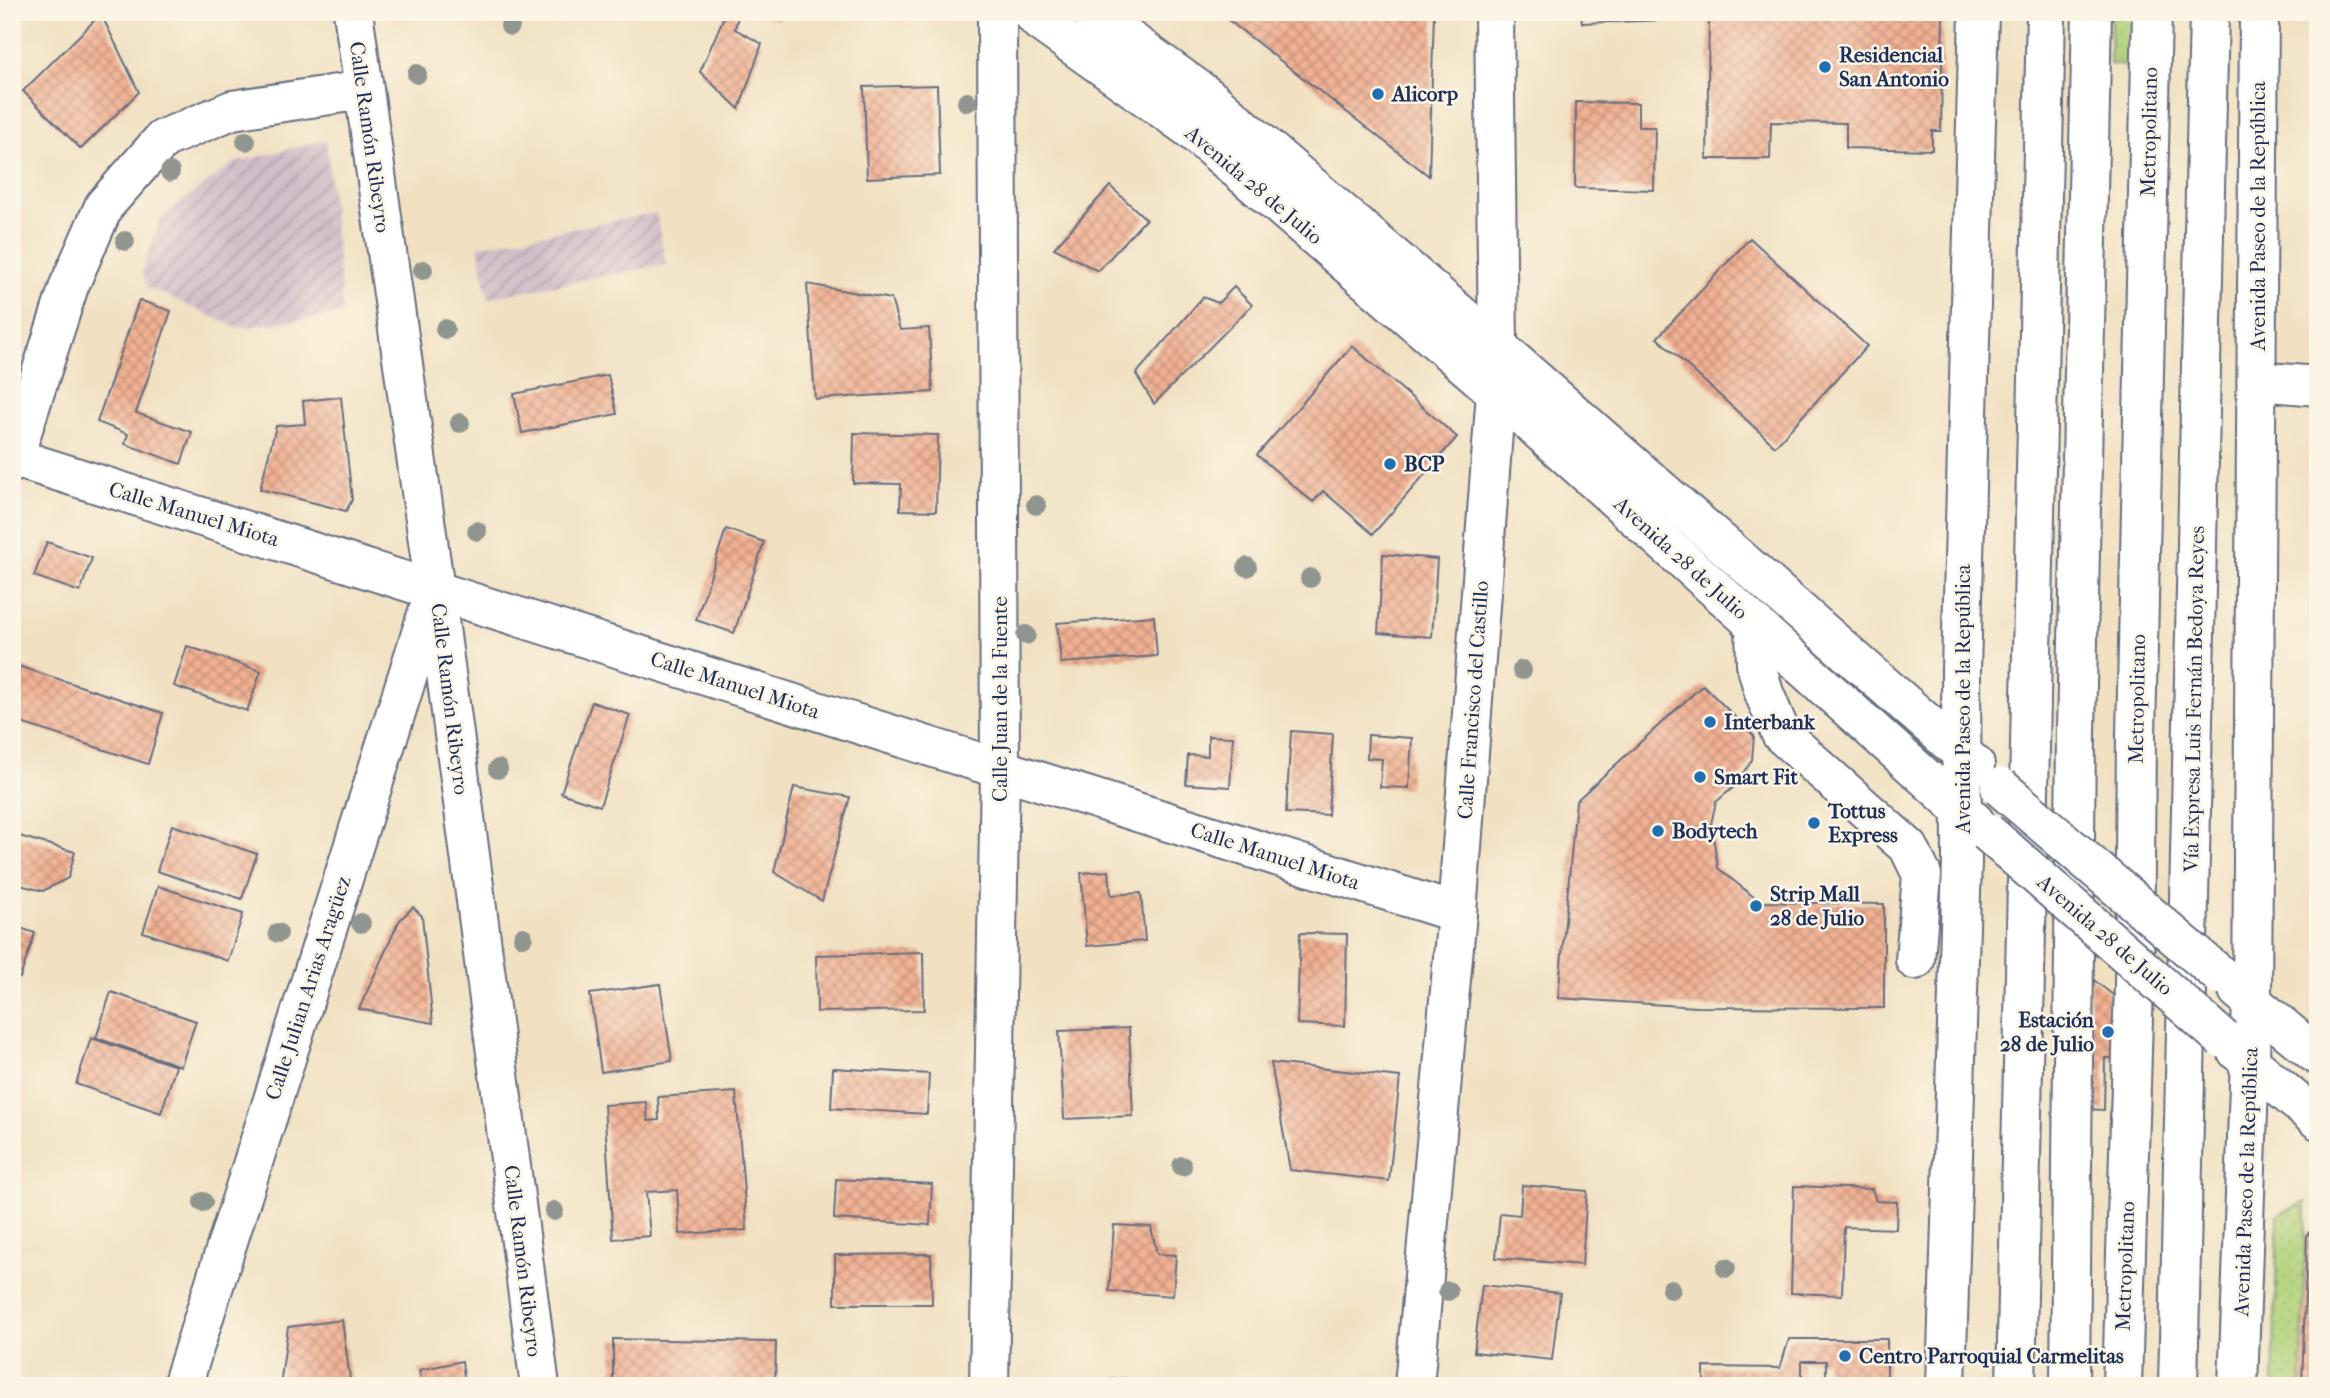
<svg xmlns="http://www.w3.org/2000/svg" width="2330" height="1398" font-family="'IM FELL French Canon',serif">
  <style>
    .industrial { fill: url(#industrial-furrows) }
    .grass { fill: url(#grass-dots); stroke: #66806c; stroke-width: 2 }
    .building { fill: url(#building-cross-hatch) }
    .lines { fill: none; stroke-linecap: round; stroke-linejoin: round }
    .minor-casing { stroke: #666d81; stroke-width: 42 }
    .major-casing { stroke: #666d81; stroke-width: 42 }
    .highway-casing { stroke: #666d81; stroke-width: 42 }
    .minor { stroke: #fff; stroke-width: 38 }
    .major { stroke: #fff; stroke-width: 38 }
    .highway { stroke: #fff; stroke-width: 38 }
    .major-bridge-casing { stroke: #666d81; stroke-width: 42; stroke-linecap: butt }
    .major-bridge { stroke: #fff; stroke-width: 38 }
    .tree { fill: #90968f }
    .poi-dot { fill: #1f6fb2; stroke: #fcf5e5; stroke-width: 2.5 }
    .labels { text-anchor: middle; stroke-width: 5; stroke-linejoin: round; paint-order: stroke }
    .poi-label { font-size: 21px; font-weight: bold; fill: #1b2f5e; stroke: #fcf5e5; text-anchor: start }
    .street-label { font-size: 21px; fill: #1b2f5e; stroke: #fcf5e5 }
  </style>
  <defs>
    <pattern id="industrial-furrows" width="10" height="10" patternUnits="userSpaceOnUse" patternTransform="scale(1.75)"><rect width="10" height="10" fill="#d2bdc8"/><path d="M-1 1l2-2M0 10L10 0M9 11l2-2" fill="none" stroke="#aa9aa6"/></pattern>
    <pattern id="grass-dots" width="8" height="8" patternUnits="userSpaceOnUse" patternTransform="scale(1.75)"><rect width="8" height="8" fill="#b0d179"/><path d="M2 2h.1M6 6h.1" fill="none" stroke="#97b46b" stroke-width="1.8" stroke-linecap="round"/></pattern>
    <pattern id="building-cross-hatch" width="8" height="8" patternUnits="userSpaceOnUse" patternTransform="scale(1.75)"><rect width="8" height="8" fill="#f2b193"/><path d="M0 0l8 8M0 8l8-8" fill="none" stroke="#c3907b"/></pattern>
  </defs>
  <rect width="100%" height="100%" fill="#fcf5e5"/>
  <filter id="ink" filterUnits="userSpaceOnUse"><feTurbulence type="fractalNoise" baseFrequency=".0143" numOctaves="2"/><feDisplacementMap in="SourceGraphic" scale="14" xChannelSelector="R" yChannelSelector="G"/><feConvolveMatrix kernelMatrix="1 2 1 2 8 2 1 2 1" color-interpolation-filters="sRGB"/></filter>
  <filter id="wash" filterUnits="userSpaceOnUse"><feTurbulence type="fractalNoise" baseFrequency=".00686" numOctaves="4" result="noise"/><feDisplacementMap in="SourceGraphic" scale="28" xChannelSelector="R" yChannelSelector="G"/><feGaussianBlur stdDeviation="1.57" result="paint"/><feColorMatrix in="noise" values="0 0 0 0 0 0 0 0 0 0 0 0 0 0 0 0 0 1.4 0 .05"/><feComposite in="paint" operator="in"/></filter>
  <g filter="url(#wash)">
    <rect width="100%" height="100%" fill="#f1e1c2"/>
    <!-- industrial -->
    <g class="industrial">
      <polygon points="326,140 343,314 237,328 147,287 142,271 161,218 233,163"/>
      <polygon points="656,213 666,264 488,298 478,246"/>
    </g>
    <!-- grass -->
    <g class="grass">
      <polygon points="2111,12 2135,12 2135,67 2110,64"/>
      <polygon points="2306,1202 2301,1386 2273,1386 2278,1215"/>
    </g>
    <g id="blocks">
      <!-- building -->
      <g class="building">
        <polygon points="726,12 739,12 735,29 762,44 739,109 700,72"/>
        <polygon points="755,12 781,12 777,20"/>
        <polygon points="1218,12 1434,12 1429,176"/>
        <polygon points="1581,12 1666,12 1666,20 1582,23"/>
        <polygon points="1709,12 1943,12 1941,131 1932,131 1932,150 1846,148 1846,123 1771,122 1770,159 1707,159"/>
        <polygon points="101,14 139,92 81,149 23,91"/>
        <polygon points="937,85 940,175 867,178 864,87"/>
        <polygon points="1576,102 1638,103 1638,127 1655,127 1654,190 1575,188"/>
        <polygon points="1110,186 1146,219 1098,271 1054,248"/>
        <polygon points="1750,238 1867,346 1775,446 1657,338"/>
        <polygon points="807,284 891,299 900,330 929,328 933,392 815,399"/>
        <polygon points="1234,287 1252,305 1154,404 1136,374 1203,297 1218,303"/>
        <polygon points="139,300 171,311 136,413 192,432 181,464 125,444 128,434 97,422"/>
        <polygon points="1352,346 1457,437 1373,534 1323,491 1313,502 1257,455"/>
        <polygon points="608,375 617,414 522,433 514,394"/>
        <polygon points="341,397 352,500 346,511 260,489 276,426 305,424 303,401"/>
        <polygon points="854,433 938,435 936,511 900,510 901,484 853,483"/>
        <polygon points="726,529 764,542 734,633 696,620"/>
        <polygon points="47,542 92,558 80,592 34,576"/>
        <polygon points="1383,554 1437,559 1432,637 1378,633"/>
        <polygon points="1154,616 1157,656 1061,663 1057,623"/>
        <polygon points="187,646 261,671 247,711 174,686"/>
        <polygon points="12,664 163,713 148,764 12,720"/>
        <polygon points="1703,685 1754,736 1752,760 1735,786 1716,802 1711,824 1718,868 1760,902 1884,904 1884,1008 1697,1007 1558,998 1576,801"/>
        <polygon points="592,702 630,715 600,806 561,793"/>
        <polygon points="1291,731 1333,734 1328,815 1286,813"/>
        <polygon points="1368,735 1412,738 1409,788 1380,787 1382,759 1367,758"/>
        <polygon points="1208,736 1233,737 1230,787 1186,784 1188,755 1208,756"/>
        <polygon points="794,787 850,797 822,901 774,872"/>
        <polygon points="2316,812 2318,812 2318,871 2313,870"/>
        <polygon points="172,825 257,854 242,899 157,871"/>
        <polygon points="12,834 75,852 68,878 43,891 12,883"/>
        <polygon points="1109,871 1111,895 1141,893 1145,941 1087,946 1081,873"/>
        <polygon points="158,886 243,914 228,961 143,932"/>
        <polygon points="413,907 422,916 433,1023 359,1009 399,921"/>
        <polygon points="12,925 35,933 20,978 12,976"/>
        <polygon points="1300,933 1347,934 1345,1026 1297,1024"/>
        <polygon points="923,952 924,1010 817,1012 816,955"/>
        <polygon points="2090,977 2127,1006 2126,1058 2105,1058 2104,1110 2088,1109"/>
        <polygon points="660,984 672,1061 601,1072 590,994"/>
        <polygon points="111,992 196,1021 181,1066 96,1038"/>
        <polygon points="1129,1028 1133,1116 1064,1119 1059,1031"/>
        <polygon points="91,1038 176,1066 161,1113 76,1084"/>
        <polygon points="1271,1063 1400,1077 1389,1181 1290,1170"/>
        <polygon points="833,1068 929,1074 927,1114 831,1108"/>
        <polygon points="736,1092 747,1230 680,1234 677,1190 646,1192 650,1236 613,1239 604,1105 646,1102 648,1121 659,1120 658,1097"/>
        <polygon points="836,1179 932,1184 930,1225 834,1219"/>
        <polygon points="1522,1185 1587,1191 1582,1265 1496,1258 1500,1213 1520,1215"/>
        <polygon points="1794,1186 1872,1189 1876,1201 1897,1202 1896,1229 1844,1227 1842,1295 1791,1293"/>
        <polygon points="2318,1224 2318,1386 2302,1386 2307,1235"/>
        <polygon points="1114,1225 1151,1227 1157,1254 1176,1255 1173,1296 1109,1291"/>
        <polygon points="931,1254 932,1304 835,1304 835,1255"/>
        <polygon points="1482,1285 1560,1293 1552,1360 1474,1352"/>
        <polygon points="342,1320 351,1386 280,1386 288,1327"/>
        <polygon points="613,1339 776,1342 775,1386 717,1386 718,1383 695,1383 695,1386 613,1386"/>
        <polygon points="1789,1339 1887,1339 1887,1386 1826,1386 1826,1361 1802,1361 1802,1386 1704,1386 1704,1367 1780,1368"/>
        <polygon points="462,1361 465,1386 422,1386 419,1370"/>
        <polygon points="1124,1378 1125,1386 1075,1386 1075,1384"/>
      </g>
    </g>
  </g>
  <g filter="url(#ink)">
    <use href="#blocks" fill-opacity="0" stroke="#666d81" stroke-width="2"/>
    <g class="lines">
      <!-- minor casing -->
      <g class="minor-casing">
        <g id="minor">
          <polyline points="353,12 435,590 540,1386"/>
          <polyline points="2257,381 2318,386"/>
          <polyline points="12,457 1457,913"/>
          <polyline points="12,463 69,286 104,206 163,139 232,110 363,90"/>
          <polyline points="1755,625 1756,664 1764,693 1781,734 1909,848 1922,875 1915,960"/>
          <polyline points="182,1386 431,602"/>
          <polyline points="989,1386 1000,769 997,12"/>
          <polyline points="1414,1386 1457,913 1496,392 1498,347 1494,12"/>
          <polyline points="2070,1386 2076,731 2092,12"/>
          <polyline points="2122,1386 2134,985 2136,735 2152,12"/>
        </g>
      </g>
      <!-- major casing -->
      <g class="major-casing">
        <g id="major">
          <polyline points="1031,12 1040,22 1189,128 1496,392 1975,822"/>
          <polyline points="1091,12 1207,96 1498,347 1975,765"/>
          <polyline points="2238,990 2318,1056"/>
          <polyline points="2237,1051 2318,1120"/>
          <polyline points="1946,1386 1962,861 1961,670 1979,12"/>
          <polyline points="2238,1386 2252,1002 2259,12"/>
        </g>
      </g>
      <!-- highway casing -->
      <g class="highway-casing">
        <g id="highway">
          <polyline points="2016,1386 2046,12"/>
          <polyline points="2178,1386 2209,12"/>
        </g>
      </g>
      <!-- minor -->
      <use href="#minor" class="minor"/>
      <!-- major -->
      <use href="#major" class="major"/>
      <!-- highway -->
      <use href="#highway" class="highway"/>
      <!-- major-bridge casing -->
      <g class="major-bridge-casing">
        <g id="major-bridge">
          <polyline points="2000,787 2220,975"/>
          <polyline points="1987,832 2223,1039"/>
        </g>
      </g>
      <!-- major-bridge -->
      <use href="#major-bridge" class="major-bridge"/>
    </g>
    <!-- trees -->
    <g class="tree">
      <circle cx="510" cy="26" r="10"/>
      <circle cx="417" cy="74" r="10"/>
      <circle cx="967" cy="102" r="10"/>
      <circle cx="246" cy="141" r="10"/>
      <circle cx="170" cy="172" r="10"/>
      <circle cx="125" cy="241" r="10"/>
      <circle cx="423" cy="270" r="10"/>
      <circle cx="445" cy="329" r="10"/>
      <circle cx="460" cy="423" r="10"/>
      <circle cx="1036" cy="505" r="10"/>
      <circle cx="477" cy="531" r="10"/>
      <circle cx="1247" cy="567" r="10"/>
      <circle cx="1310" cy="578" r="10"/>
      <circle cx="1026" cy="635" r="10"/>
      <circle cx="1522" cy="670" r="10"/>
      <circle cx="498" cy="769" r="10"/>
      <circle cx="361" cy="923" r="10"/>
      <circle cx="278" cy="933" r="10"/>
      <circle cx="523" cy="937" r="10"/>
      <circle cx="1182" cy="1166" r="10"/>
      <circle cx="203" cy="1202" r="10"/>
      <circle cx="554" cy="1211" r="10"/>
      <circle cx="1726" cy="1268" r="10"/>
      <circle cx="1671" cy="1289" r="10"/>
      <circle cx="1448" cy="1291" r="10"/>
    </g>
  </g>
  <!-- markers -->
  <g class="poi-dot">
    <circle cx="1825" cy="67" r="7"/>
    <circle cx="1378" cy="94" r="7"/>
    <circle cx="1390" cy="464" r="7"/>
    <circle cx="1710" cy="722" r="7"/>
    <circle cx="1700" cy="777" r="7"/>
    <circle cx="1814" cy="823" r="7"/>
    <circle cx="1658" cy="831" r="7"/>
    <circle cx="1756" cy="906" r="7"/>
    <circle cx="2108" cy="1032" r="7"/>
    <circle cx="1845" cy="1356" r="7"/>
  </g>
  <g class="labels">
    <!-- poi labels -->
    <g class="poi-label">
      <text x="1839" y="62">Residencial<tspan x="1839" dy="24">San Antonio</tspan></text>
      <text x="1392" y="101">Alicorp</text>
      <text x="1404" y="471">BCP</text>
      <text x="1724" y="729">Interbank</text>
      <text x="1714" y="784">Smart Fit</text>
      <text x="1828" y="818">Tottus<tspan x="1828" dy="24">Express</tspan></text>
      <text x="1672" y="838">Bodytech</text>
      <text x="1770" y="901">Strip Mall<tspan x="1770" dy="24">28 de Julio</tspan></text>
      <text x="2094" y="1027" text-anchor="end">Estación<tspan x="2094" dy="24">28 de Julio</tspan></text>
      <text x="1859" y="1363">Centro Parroquial Carmelitas</text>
    </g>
    <!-- street labels -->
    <g class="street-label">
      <text transform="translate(2149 132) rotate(-89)" y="7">Metropolitano</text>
      <text transform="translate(370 137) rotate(82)" y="7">Calle Ramón Ribeyro</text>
      <text transform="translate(1254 185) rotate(40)" y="7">Avenida 28 de Julio</text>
      <text transform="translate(2258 216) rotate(-90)" y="7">Avenida Paseo de la República</text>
      <text transform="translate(194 514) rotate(17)" y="7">Calle Manuel Miota</text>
      <text transform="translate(1681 558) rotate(42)" y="7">Avenida 28 de Julio</text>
      <text transform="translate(735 685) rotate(18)" y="7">Calle Manuel Miota</text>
      <text transform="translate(450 699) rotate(83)" y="7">Calle Ramón Ribeyro</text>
      <text transform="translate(1000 699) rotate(-90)" y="7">Calle Juan de la Fuente</text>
      <text transform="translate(1963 699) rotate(-90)" y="7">Avenida Paseo de la República</text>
      <text transform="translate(2137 699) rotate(-89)" y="7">Metropolitano</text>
      <text transform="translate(2194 699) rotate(-89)" y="7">Vía Expresa Luis Fernán Bedoya Reyes</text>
      <text transform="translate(1473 700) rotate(-86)" y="7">Calle Francisco del Castillo</text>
      <text transform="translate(1275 856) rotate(18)" y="7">Calle Manuel Miota</text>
      <text transform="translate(2105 935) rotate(41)" y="7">Avenida 28 de Julio</text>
      <text transform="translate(308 988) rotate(-72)" y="7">Calle Julian Arias Aragüez</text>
      <text transform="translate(2246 1182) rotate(-88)" y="7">Avenida Paseo de la República</text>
      <text transform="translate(523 1261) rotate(83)" y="7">Calle Ramón Ribeyro</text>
      <text transform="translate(2125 1266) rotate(-88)" y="7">Metropolitano</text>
    </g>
  </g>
  <!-- margin -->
  <rect width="2330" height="1398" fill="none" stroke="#fcf5e5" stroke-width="42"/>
</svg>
